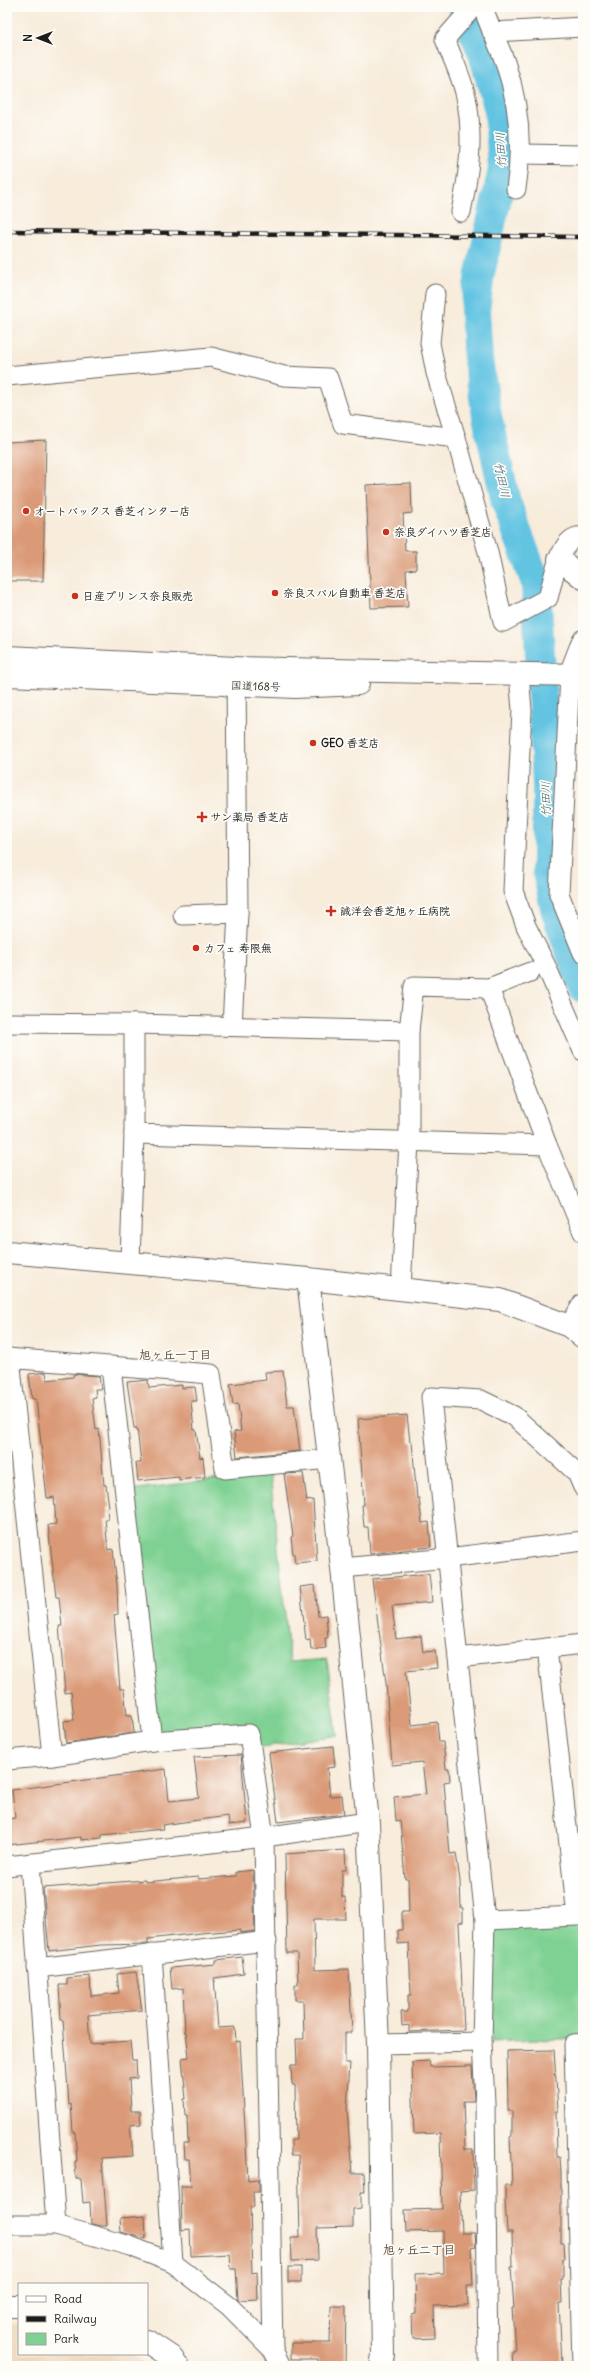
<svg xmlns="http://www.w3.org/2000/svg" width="590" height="2373" font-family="Delius,'Klee One',sans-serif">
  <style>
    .built { fill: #eed7bb }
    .green { fill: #7fd193; stroke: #4e7658 }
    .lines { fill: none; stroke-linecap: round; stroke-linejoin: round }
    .river { stroke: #64c4e2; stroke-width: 30 }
    .building { fill: #da9a77 }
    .street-casing { stroke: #69655f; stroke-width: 21 }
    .secondary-casing { stroke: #69655f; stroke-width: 24 }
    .highway-casing { stroke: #69655f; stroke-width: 24 }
    .street { stroke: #fff; stroke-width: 19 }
    .secondary { stroke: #fff; stroke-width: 22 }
    .highway { stroke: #fff; stroke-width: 22 }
    .rail-casing { stroke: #1c1c1c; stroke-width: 4.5 }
    .rail { stroke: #fdfcf7; stroke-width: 3; stroke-dasharray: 9; stroke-linecap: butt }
    .poi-dot { fill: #c8321e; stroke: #fdfcf7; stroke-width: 1.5 }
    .labels { text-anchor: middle; stroke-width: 3.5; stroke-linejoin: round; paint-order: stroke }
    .poi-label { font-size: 11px; font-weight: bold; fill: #1c1c1c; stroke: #fdfcf7; text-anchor: start }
    .street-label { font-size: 11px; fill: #1c1c1c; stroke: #fdfcf7 }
    .water-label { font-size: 12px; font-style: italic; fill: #395f6b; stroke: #fdfcf7 }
    .neighbourhood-label { font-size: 12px; font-weight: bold; fill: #5e483c; stroke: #fdfcf7 }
  </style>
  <rect width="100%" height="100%" fill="#fdfcf7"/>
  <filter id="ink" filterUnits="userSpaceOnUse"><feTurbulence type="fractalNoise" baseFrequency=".025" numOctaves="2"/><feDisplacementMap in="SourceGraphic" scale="8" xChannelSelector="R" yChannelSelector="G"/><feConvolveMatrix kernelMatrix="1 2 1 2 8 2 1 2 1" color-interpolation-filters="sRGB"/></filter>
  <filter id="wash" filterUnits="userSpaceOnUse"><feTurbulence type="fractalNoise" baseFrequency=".012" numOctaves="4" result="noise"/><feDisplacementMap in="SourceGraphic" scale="16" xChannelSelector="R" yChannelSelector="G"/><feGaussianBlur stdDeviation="0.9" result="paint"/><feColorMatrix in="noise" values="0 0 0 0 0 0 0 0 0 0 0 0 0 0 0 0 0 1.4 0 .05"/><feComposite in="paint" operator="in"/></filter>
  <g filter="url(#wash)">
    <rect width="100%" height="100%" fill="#f8ecdb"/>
    <!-- built -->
    <polygon class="built" points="7,2322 19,2323 19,2354 130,2354 147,2366 7,2366"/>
    <!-- green -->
    <g class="green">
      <polygon points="270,1473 290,1662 327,1659 337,1735 256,1748 251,1729 155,1739 129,1490"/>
      <polygon points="583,1920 583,2038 491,2042 490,1925"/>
    </g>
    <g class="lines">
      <!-- river -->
      <polyline class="river" points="463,7 483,53 499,110 503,170 480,273 475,311 478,360 487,416 506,502 536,583 547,783 547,872 556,912 583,988"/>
    </g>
    <g id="blocks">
      <!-- building -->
      <g class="building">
        <polygon points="46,440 43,581 7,581 7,442"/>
        <polygon points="411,483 412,513 403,514 405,551 416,551 416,569 406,570 408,607 371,608 366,485"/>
        <polygon points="283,1371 287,1406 294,1406 300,1451 237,1457 234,1432 241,1431 238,1404 233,1405 230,1384 266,1380 265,1372"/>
        <polygon points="46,1372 47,1380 73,1377 74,1374 99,1376 101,1389 95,1389 96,1397 92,1398 96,1430 99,1429 104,1485 106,1485 109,1507 107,1507 108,1519 105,1519 108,1550 113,1549 117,1585 118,1614 114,1615 120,1689 124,1689 127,1715 132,1715 134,1733 66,1743 64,1721 74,1720 71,1692 65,1693 59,1626 62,1626 59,1597 56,1597 48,1525 56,1524 54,1497 47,1498 36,1399 32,1399 29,1374"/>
        <polygon points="148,1380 149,1388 182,1385 182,1388 195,1387 197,1401 191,1401 194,1430 196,1430 200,1458 203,1457 205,1477 179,1480 179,1477 138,1481 136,1463 141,1463 137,1428 134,1428 127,1382"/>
        <polygon points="407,1415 410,1442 412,1442 417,1498 419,1498 422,1523 429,1522 431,1547 370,1554 368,1527 364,1527 362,1505 364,1505 358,1419"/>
        <polygon points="303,1473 307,1501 313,1500 317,1561 295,1563 294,1554 293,1554 291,1537 293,1536 284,1474"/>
        <polygon points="429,1574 432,1602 392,1606 396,1639 421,1636 423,1652 435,1651 437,1668 406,1671 412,1725 437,1722 439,1742 443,1742 446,1769 449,1769 450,1781 444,1782 450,1854 456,1853 460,1881 461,1908 463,1908 463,1922 459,1923 464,2030 409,2032 409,2025 402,2026 401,2012 408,2012 408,1995 411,1995 409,1943 398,1944 398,1930 402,1930 402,1912 409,1912 408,1879 405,1879 400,1820 396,1821 394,1797 426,1794 422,1762 392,1765 386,1683 372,1579"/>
        <polygon points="315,1585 318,1616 326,1615 328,1638 325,1638 326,1648 311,1650 310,1639 306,1640 300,1587"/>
        <polygon points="333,1746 335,1767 327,1768 330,1796 342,1795 344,1814 278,1822 269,1753"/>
        <polygon points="241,1755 247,1823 229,1825 228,1816 162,1825 163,1829 102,1835 102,1838 81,1840 81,1837 7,1845 7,1819 15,1818 12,1790 166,1769 169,1801 199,1798 194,1757"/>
        <polygon points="345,1850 346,1870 342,1870 342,1897 345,1897 346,1919 314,1919 315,1970 349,1969 352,2033 345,2033 345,2063 350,2063 347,2110 352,2173 364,2173 365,2192 361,2192 361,2208 353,2209 353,2227 317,2228 318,2260 292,2261 291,2237 300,2237 298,2155 291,2155 291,2140 296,2140 295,2085 292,2085 291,2065 297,2065 296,2039 304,2039 303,2000 295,2000 295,1985 298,1985 297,1953 287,1953 285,1854"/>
        <polygon points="253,1870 255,1931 240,1933 240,1930 201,1933 148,1939 148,1944 101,1945 49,1951 43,1888 145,1880 145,1882 198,1877 199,1879 236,1876 236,1872"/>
        <polygon points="242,1957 244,1974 214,1978 218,2028 235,2027 236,2042 240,2041 248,2180 259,2179 259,2192 253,2192 254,2207 250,2207 252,2273 257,2272 258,2299 238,2300 236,2269 231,2269 230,2254 191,2256 190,2229 182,2230 181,2186 191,2186 189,2159 185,2159 184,2143 188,2143 187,2116 185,2116 184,2099 186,2099 182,2058 189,2057 186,2032 185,2033 183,1988 172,1989 170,1968 216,1964 216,1960"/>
        <polygon points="136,1972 142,2010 88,2015 90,2044 130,2041 132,2060 136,2060 137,2078 129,2079 131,2111 140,2111 141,2124 130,2125 133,2156 102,2158 107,2226 101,2226 91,2224 90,2202 83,2203 81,2179 76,2179 75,2161 77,2161 75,2132 73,2132 71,2104 69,2105 63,2020 61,2020 59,1985 67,1985 67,1978 90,1976 91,1996 119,1993 117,1974"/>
        <polygon points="554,2050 558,2111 556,2111 557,2157 560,2157 561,2172 561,2243 564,2243 565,2259 563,2259 563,2279 561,2279 562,2303 559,2303 562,2364 559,2364 559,2366 513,2366 512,2351 515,2351 512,2308 514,2308 511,2267 513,2267 512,2232 507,2232 505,2200 505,2185 512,2185 510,2137 512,2136 512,2111 508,2111 507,2051"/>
        <polygon points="429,2061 430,2067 472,2066 474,2101 463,2101 465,2149 473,2149 474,2190 460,2191 462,2233 475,2233 476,2247 471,2248 473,2285 467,2285 468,2305 434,2306 435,2338 413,2339 412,2315 416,2314 415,2274 444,2273 443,2231 406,2232 405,2210 442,2209 440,2133 414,2134 412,2062"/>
        <polygon points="145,2216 146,2239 121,2232 120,2218"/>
        <rect x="288" y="2267" width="13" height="15"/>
        <polygon points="331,2306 346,2306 345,2366 318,2366 318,2359 291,2359 291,2343 330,2343"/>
      </g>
    </g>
  </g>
  <g filter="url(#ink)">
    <use href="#blocks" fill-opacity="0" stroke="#69655f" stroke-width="1"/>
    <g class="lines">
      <!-- street casing -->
      <g class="street-casing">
        <g id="street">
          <path d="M483 7C489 26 498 43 505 62 519 103 523 146 516 189"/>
          <polyline points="492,32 583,27"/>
          <polyline points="520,154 583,155"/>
          <path d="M461 212C469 174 474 136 466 97 462 77 452 58 445 39L473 7"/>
          <polyline points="435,294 430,343 436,373 456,438"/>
          <path d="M7 376 211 357 284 376 328 378 343 424 456 438 488 552 503 622 548 598C553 581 560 533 583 537"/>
          <polyline points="519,675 522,710 513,891 526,926 546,966 583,1051"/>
          <polyline points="570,675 559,894 583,953"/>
          <polyline points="183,915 238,913"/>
          <polyline points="489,988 530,972"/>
          <polyline points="7,1023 134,1024 409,1031"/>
          <polyline points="134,1024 134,1134 547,1145"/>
          <polyline points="232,1026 238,913 236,670"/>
          <polyline points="130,1263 134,1134"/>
          <polyline points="401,1288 409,1142 409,1031 414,986 489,988 547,1145 583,1232"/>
          <polyline points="569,1326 583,1303"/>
          <polyline points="7,1358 211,1374 225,1469 329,1459"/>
          <polyline points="10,1358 52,1756"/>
          <polyline points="111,1366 152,1741"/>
          <polyline points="342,1568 448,1558 583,1541"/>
          <polyline points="458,1658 583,1644"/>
          <polyline points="7,1760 52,1756 152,1741 249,1734 264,1837 273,2350"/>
          <polyline points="30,1863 56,2225"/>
          <polyline points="7,1866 264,1837 368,1822"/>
          <polyline points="485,1920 577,1916 547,1648"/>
          <polyline points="152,1954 173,2263"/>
          <polyline points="37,1968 267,1941"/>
          <polyline points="378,2044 482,2042"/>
          <polyline points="7,2225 56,2225 130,2246 173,2263 229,2306 273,2350 281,2366"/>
          <polyline points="488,2366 485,2103 482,2042 485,1920 431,1397 481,1400 514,1416 577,1473 583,1487"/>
          <polyline points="582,2366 574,2044 583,2043"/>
        </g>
      </g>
      <!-- secondary casing -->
      <g class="secondary-casing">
        <g id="secondary">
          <polyline points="559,559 583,578"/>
          <polyline points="7,1252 308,1279 500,1300 569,1326 583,1337"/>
          <polyline points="308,1279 342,1568 368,1822 378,2044 383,2355 381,2366"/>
          <polyline points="7,2306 19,2306"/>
          <polyline points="147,2341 171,2357 178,2366"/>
        </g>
      </g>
      <!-- highway casing -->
      <g class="highway-casing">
        <g id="highway">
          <polyline points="7,657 236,668 583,675"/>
          <polyline points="7,675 295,687 358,684"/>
          <polyline points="570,675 583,641"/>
        </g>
      </g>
      <!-- street -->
      <use href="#street" class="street"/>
      <!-- secondary -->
      <use href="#secondary" class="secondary"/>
      <!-- highway -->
      <use href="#highway" class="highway"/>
      <!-- rail casing -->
      <g class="rail-casing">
        <polyline id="rail" points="7,231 583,237"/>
      </g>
      <!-- rail -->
      <use href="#rail" class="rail"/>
    </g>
  </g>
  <!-- markers -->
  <g class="poi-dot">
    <circle cx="26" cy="511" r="4"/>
    <circle cx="386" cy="532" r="4"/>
    <circle cx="275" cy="593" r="4"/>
    <circle cx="75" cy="596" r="4"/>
    <circle cx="313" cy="743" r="4"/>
    <path d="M200 811h4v4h4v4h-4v4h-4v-4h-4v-4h4z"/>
    <path d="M329 905h4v4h4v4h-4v4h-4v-4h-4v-4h4z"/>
    <circle cx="196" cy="948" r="4"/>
  </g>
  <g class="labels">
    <!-- poi labels -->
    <g class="poi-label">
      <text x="34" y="515">オートバックス 香芝インター店</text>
      <text x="394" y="536">奈良ダイハツ香芝店</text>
      <text x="283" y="597">奈良スバル自動車 香芝店</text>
      <text x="83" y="600">日産プリンス奈良販売</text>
      <text x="321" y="747">GEO 香芝店</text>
      <text x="210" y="821">サン薬局 香芝店</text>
      <text x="340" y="915">誠洋会香芝旭ヶ丘病院</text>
      <text x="204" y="952">カフェ 寿限無</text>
    </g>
    <!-- street labels -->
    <g class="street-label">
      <text transform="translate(256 686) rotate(2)" y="4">国道168号</text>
    </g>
    <!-- water labels -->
    <g class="water-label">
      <text transform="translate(501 150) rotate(-93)" y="4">竹田川</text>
      <text transform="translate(502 480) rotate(78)" y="4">竹田川</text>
      <text transform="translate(546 799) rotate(-91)" y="4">竹田川</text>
    </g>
    <!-- neighbourhood labels -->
    <g class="neighbourhood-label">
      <text x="175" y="1359">旭ヶ丘一丁目</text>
      <text x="419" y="2254">旭ヶ丘二丁目</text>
    </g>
  </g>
  <!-- margin -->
  <rect width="590" height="2373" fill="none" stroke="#fdfcf7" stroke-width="24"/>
  <!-- legend -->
  <rect x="18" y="2283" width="130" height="72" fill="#fdfcf7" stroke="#a3a29f"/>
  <rect x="26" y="2296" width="20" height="6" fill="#ffffff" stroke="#a3a29f"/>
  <text x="54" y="2303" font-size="12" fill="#1c1c1c">Road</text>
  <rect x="26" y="2316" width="20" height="6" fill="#1c1c1c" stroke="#a3a29f"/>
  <text x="54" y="2323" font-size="12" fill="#1c1c1c">Railway</text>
  <rect x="26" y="2333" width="20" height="12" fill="#7fd193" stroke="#a3a29f"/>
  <text x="54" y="2343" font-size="12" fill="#1c1c1c">Park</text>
  <!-- north arrow -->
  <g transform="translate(38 38) rotate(270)" stroke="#fdfcf7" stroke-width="3" paint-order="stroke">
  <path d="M0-3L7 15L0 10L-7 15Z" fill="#1c1c1c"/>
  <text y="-6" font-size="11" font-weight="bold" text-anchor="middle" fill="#1c1c1c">N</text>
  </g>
</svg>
